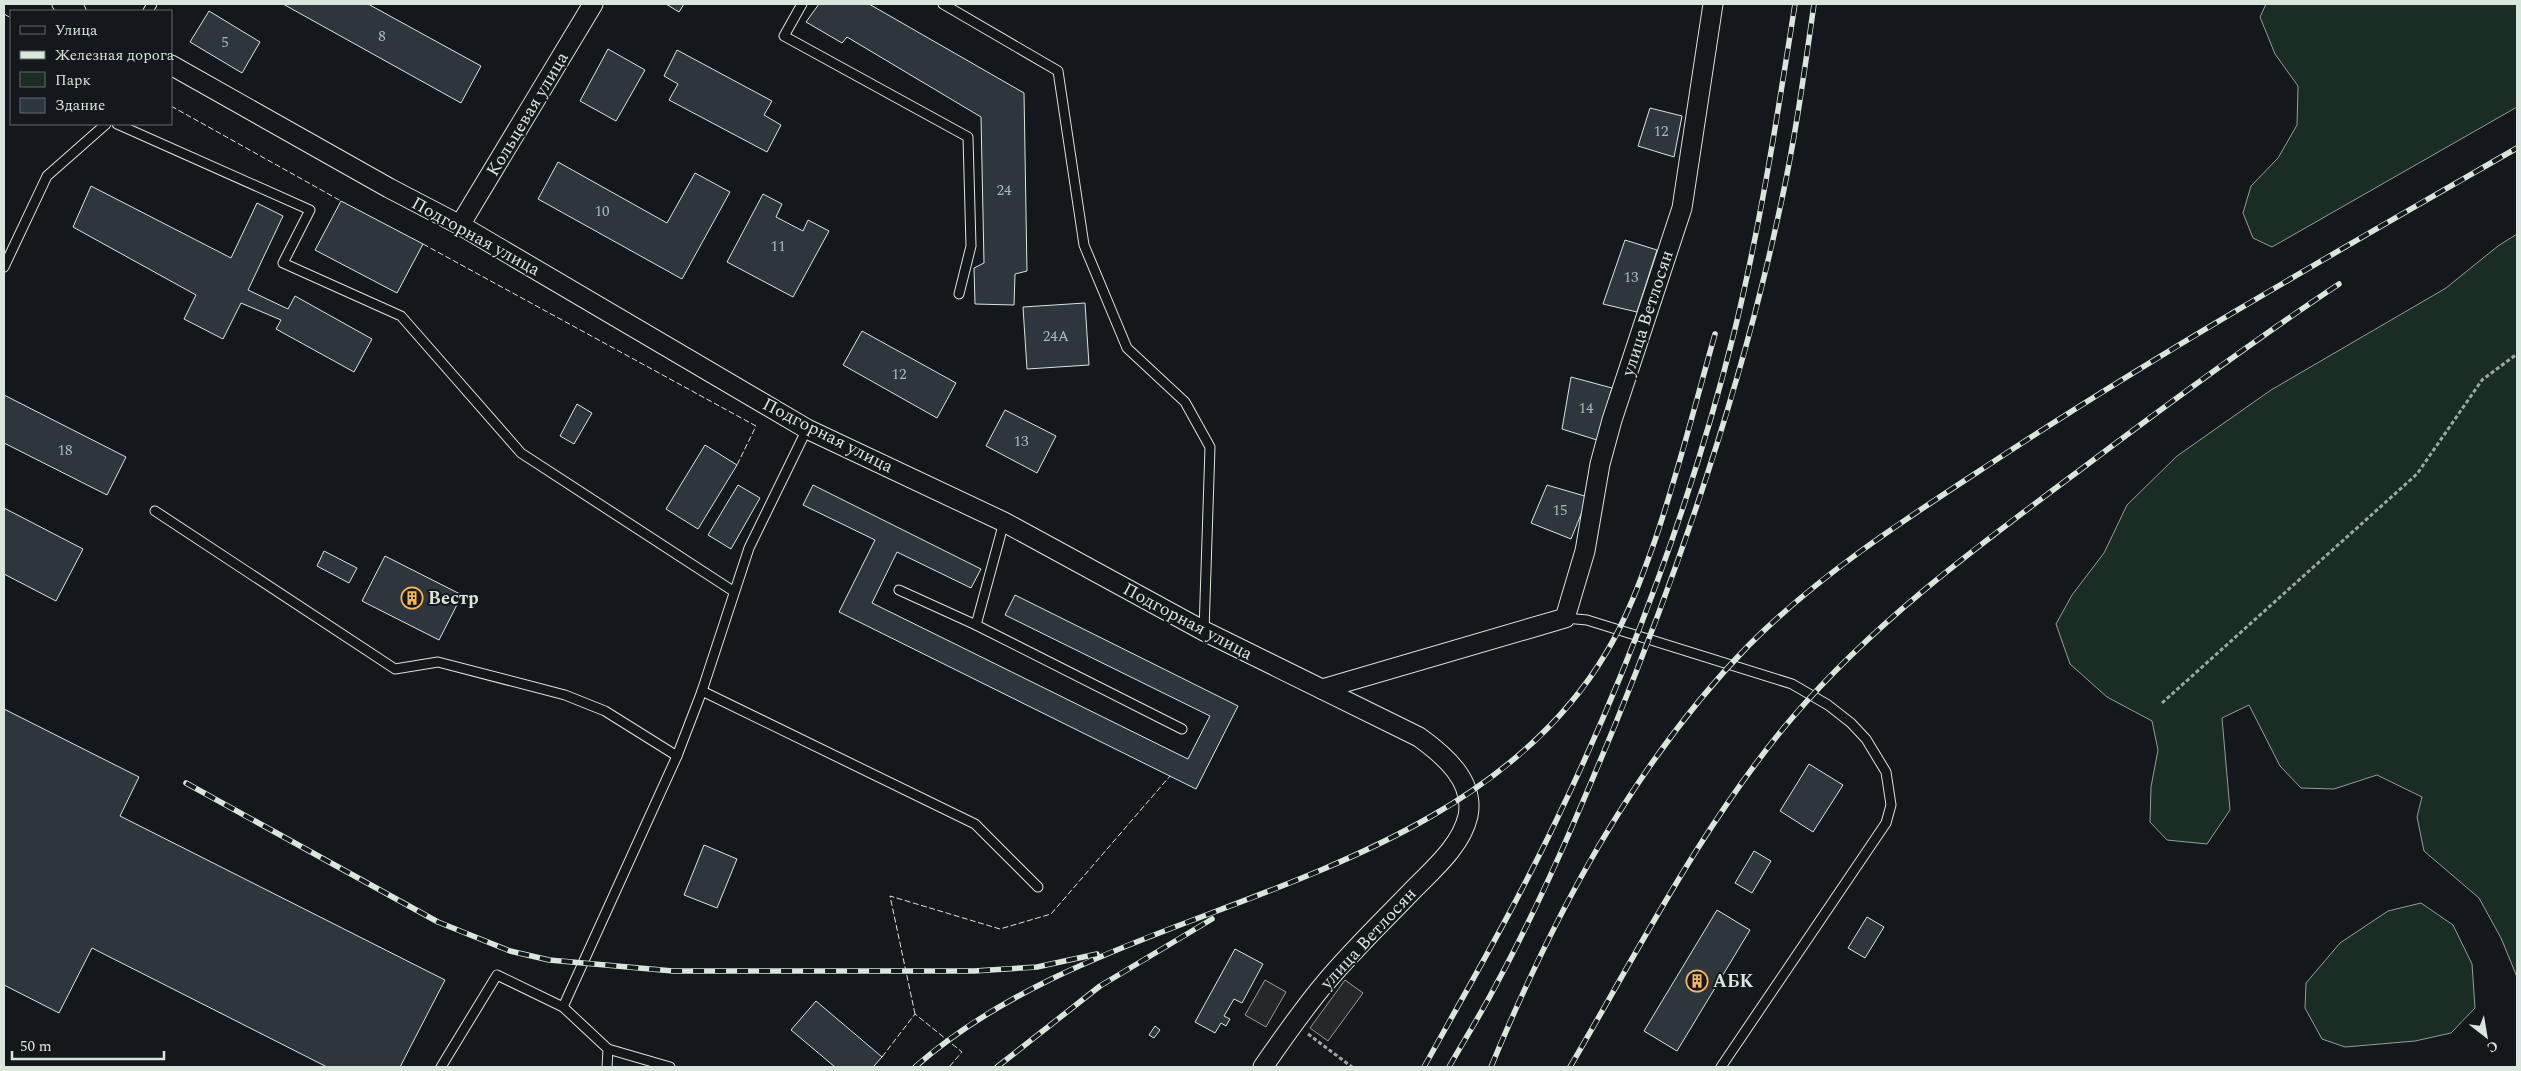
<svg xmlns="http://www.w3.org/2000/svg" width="2521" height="1071" font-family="Spectral,serif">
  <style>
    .green { fill: #1a2d24; stroke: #939e99 }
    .parking { fill: #24282b; stroke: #939e99 }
    .building { fill: #2c363c; stroke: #d8e6dc }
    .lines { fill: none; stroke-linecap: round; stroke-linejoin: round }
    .lane-casing { stroke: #d8e6dc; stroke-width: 11 }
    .street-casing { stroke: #d8e6dc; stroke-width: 21 }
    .path { stroke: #9da8a2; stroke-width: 3; stroke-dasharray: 4 2.5; stroke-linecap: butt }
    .lane { stroke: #14181c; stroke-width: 9 }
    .street { stroke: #14181c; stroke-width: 19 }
    .rail-casing { stroke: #d8e6dc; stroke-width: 5.5 }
    .rail { stroke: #14181c; stroke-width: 4; stroke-dasharray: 11; stroke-linecap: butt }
    .fence { stroke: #d8e6dc; stroke-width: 1; stroke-dasharray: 6 2.5; stroke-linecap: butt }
    .labels { text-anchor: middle; stroke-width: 4; stroke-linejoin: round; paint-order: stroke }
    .number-label { font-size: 15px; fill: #adbab4 }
    .street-label { font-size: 18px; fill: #d8e6dc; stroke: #14181c }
    .poi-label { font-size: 18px; font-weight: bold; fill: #d8e6dc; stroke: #14181c; text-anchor: start }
  </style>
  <rect width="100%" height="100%" fill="#14181c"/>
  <!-- green -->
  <g class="green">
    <polygon points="2266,4 2517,4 2517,107 2272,247 2253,238 2243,213 2251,186 2278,158 2297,125 2298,86 2275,54 2260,17"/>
    <polygon points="2517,234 2517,977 2501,938 2479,898 2424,851 2417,817 2422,797 2377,775 2334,789 2301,788 2280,766 2249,705 2222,718 2230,810 2207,844 2167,840 2150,822 2151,787 2158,750 2152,721 2107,697 2070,664 2056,624 2072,595 2104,553 2127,505 2177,456 2271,390 2446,288 2498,246"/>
    <polygon points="2421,903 2453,925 2472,964 2475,1008 2451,1033 2415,1041 2345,1047 2322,1039 2305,1008 2306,983 2340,943 2388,911"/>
  </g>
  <!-- parking -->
  <g class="parking">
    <polygon points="1265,980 1286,992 1266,1027 1245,1015"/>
    <polygon points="1345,980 1363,993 1328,1041 1310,1028"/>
  </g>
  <!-- building -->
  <g class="building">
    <polygon points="283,4 368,4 481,66 461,103"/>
    <polygon points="666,4 684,4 679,12"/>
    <polygon points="819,4 869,4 1024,93 1027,271 1015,274 1014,305 975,304 974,268 984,263 981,117 847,37 842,43 806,22"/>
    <polygon points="209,11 260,42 242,73 190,42"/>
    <polygon points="608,49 645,70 616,121 580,101"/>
    <polygon points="677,50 772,101 764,115 781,125 767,152 669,100 678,84 664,76"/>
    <polygon points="1650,108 1682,116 1674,157 1638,146"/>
    <polygon points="558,162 667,223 695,173 730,192 682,279 538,199"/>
    <polygon points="91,186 231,258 257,203 283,216 248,290 288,309 295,296 372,339 354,372 276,329 281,320 241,303 223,339 184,319 196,295 73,227"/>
    <polygon points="763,194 782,204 776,217 803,231 808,220 829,231 793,297 727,262"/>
    <polygon points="341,201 423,244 397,293 315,250"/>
    <polygon points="1625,240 1657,250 1637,312 1603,304"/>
    <polygon points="1085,303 1089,365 1027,369 1023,307"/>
    <polygon points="862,331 956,383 937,418 843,365"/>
    <polygon points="1571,377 1612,388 1597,440 1562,429"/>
    <polygon points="4,395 126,457 107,495 4,443"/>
    <polygon points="577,404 592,413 574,444 560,436"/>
    <polygon points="1005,410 1056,436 1037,473 986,446"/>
    <polygon points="705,445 737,465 698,529 666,509"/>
    <polygon points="738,485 760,498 731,549 708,535"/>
    <polygon points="813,485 981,569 971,588 897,552 872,603 1188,759 1210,716 1005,615 1015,595 1238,706 1196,789 839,612 875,540 803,505"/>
    <polygon points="1547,485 1588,497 1571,539 1531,523"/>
    <polygon points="4,508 83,549 56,601 4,574"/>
    <polygon points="324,551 357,568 349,583 317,566"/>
    <polygon points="385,556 462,595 439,640 362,601"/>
    <polygon points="4,709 139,777 120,816 445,980 400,1067 327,1067 92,948 59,1013 4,985"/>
    <polygon points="1809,764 1843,785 1813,832 1780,811"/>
    <polygon points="704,845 737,859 717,908 684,895"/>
    <polygon points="1754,851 1771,861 1752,893 1735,883"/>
    <polygon points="1717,910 1750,930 1677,1051 1644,1031"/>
    <polygon points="1867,917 1884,927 1865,958 1848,948"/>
    <polygon points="1235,949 1263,964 1242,1003 1234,999 1224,1016 1230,1019 1226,1026 1221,1023 1215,1033 1195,1022"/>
    <polygon points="816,1001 882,1057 873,1067 835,1067 791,1030"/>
    <polygon points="1155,1026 1160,1030 1154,1038 1149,1035"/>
  </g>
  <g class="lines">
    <!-- lane casing -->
    <g class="lane-casing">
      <g id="lane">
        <polyline points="802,4 784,36 968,137 971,246 959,294"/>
        <polyline points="943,4 1058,71 1084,245 1127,348 1185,402 1210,447 1204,631"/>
        <polyline points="148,11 152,4"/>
        <polyline points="117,124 310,210 283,263 401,316 521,453 733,591"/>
        <polyline points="4,267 47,176 106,124"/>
        <polyline points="155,511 395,669 438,662 565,695 605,711 677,756"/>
        <polyline points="899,590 976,625 1182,729"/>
        <polyline points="1565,618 1587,620 1792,684 1828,705 1851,723 1866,739 1886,772 1891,805 1886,823 1721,1067"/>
        <polyline points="976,625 1004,522"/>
        <polyline points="702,691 975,824 1038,887"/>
        <polyline points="563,1007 677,756 702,691 749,548 807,429"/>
        <polyline points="608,1049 670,1067"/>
        <polyline points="441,1067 497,975 563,1007 608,1049 607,1067"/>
      </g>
    </g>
    <!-- street casing -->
    <g class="street-casing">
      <g id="street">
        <polyline points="62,4 76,11"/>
        <path d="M171 65 389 188 460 225 807 429 1004 522 1204 631 1419 737C1444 755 1475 781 1468 816 1461 847 1430 872 1409 894 1381 923 1352 951 1326 982 1303 1009 1283 1038 1263 1067"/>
        <polyline points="460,225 593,4"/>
        <polyline points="1322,689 1565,618 1585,551 1600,464 1612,420 1682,208 1713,4"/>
      </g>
    </g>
    <!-- path -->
    <g class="path">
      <polyline points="2162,703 2417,474 2482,380 2517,354"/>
      <polyline points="1308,1034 1352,1067"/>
    </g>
    <!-- lane -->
    <use href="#lane" class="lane"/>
    <!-- street -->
    <use href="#street" class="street"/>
    <!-- rail casing -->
    <g class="rail-casing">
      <g id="rail">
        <polyline points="186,783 438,922 510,951 549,960 673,971 974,971 1037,967 1097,954"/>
        <path d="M915 1067C997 995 1100 955 1201 917 1352 860 1519 799 1606 653 1626 620 1640 582 1653 546 1677 477 1695 405 1715 334"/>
        <polyline points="997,1067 1100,986 1212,919"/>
        <path d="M1424 1067C1469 986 1516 905 1556 821 1630 668 1694 494 1735 329 1761 222 1778 112 1795 4"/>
        <path d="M1449 1067C1465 1039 1482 1012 1497 983 1542 900 1579 812 1615 725 1682 560 1740 391 1778 217 1794 147 1804 75 1814 4"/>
        <path d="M1491 1067C1553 916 1634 763 1749 645 1823 571 1912 515 1999 458 2167 348 2343 248 2517 148"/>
        <path d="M1570 1067C1639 949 1703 823 1792 718 1875 621 1978 546 2080 470 2165 406 2250 343 2339 284"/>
      </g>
    </g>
    <!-- rail -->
    <use href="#rail" class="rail"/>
    <!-- fence -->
    <g class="fence">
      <polyline points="4,14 11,18"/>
      <polyline points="171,106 341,201"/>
      <polyline points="423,244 756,426 737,465"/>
      <polyline points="915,1014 890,896 1000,929 1051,914 1170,776"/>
      <polyline points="882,1057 915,1014 962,1052 949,1067"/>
    </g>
  </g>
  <!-- icons -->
  <defs>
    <g id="building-ring" transform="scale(1.125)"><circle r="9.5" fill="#14181c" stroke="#ffb74d" stroke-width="1.5"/><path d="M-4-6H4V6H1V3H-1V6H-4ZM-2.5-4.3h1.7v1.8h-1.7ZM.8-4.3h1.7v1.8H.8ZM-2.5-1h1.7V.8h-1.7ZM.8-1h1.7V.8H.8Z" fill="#ffb74d"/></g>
  </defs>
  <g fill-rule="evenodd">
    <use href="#building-ring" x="412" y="598"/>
    <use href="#building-ring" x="1697" y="981"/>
  </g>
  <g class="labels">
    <!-- number labels -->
    <g class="number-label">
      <text x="382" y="41">8</text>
      <text x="225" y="47">5</text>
      <text x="1661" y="136">12</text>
      <text x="1004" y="195">24</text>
      <text x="602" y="216">10</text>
      <text x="778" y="251">11</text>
      <text x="1631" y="282">13</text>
      <text x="1056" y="341">24А</text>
      <text x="899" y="379">12</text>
      <text x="1586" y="413">14</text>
      <text x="1021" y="446">13</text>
      <text x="65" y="455">18</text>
      <text x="1560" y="515">15</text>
    </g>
    <!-- street labels -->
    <g class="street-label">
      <text transform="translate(527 114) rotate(-59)" y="6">Кольцевая улица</text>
      <text transform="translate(476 236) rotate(29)" y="6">Подгорная улица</text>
      <text transform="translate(1647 313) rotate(-72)" y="6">улица Ветлосян</text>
      <text transform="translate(828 435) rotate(27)" y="6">Подгорная улица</text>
      <text transform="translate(1188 621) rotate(28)" y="6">Подгорная улица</text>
      <text transform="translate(1368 938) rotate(-47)" y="6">улица Ветлосян</text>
    </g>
    <!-- poi labels -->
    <g class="poi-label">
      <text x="428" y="604">Вестр</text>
      <text x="1713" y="987">АБК</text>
    </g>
  </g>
  <!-- border -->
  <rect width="2521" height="1071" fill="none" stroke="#d8e6dc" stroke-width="10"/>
  <!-- legend -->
  <rect x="10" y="10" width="162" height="115" fill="#14181c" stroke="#626a69"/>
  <rect x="20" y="26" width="25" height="8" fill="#14181c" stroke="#626a69"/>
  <text x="55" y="35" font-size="15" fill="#d8e6dc">Улица</text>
  <rect x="20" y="51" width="25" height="8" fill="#d8e6dc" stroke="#626a69"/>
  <text x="55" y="60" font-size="15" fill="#d8e6dc">Железная дорога</text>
  <rect x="20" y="72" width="25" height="15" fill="#1a2d24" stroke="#626a69"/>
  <text x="55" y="85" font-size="15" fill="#d8e6dc">Парк</text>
  <rect x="20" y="98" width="25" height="15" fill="#2c363c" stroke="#626a69"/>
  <text x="55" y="110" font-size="15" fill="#d8e6dc">Здание</text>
  <!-- north arrow -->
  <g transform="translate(2486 1036) rotate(149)" stroke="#14181c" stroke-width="4" paint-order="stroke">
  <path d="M0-4L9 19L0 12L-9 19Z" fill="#d8e6dc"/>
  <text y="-8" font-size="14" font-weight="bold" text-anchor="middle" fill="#d8e6dc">С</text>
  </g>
  <!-- scale -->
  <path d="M12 1051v8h152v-8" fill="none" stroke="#d8e6dc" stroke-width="2.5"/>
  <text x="20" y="1051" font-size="15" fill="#d8e6dc" stroke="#14181c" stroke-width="4" paint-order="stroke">50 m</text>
</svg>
